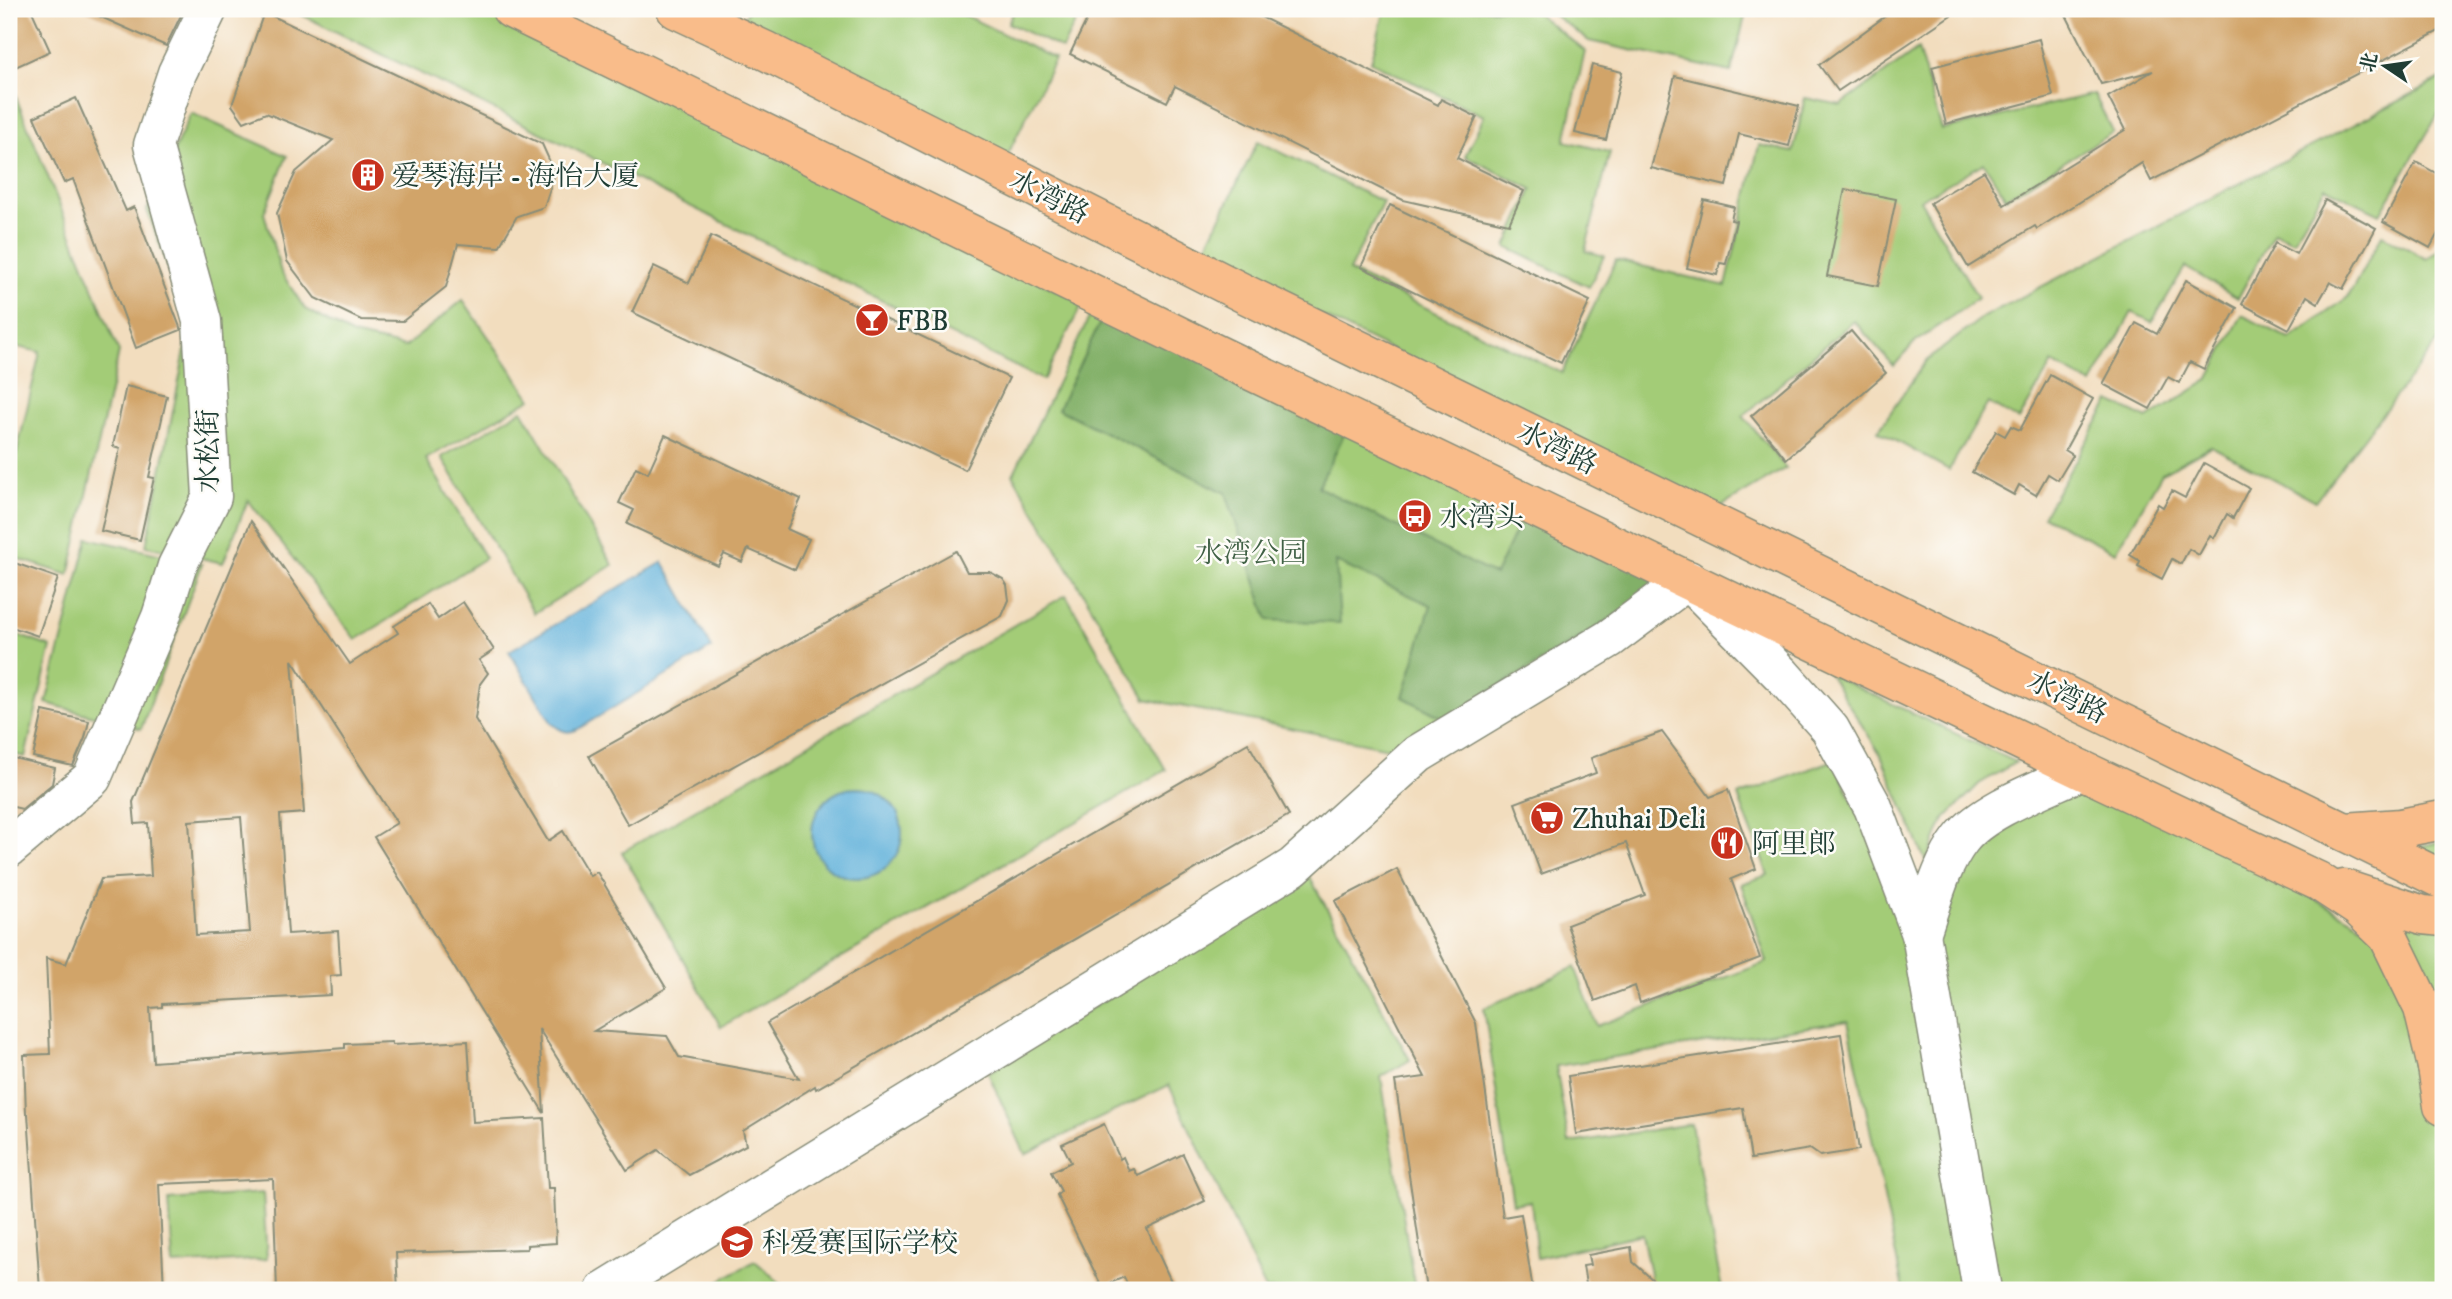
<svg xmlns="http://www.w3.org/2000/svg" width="2452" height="1299" font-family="'IM FELL DW Pica','Noto Serif SC',serif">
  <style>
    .green { fill: #a3cc77; stroke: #618456; stroke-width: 2 }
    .forest { fill: #82b068; stroke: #50764e; stroke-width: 2 }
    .water { fill: #5fb0da; stroke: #3f7687; stroke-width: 2 }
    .building { fill: #d1a469; fill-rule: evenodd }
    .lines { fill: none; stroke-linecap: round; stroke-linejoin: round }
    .minor-casing { stroke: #888d79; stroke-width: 41 }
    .major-casing { stroke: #888d79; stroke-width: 41 }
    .highway-casing { stroke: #888d79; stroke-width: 41 }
    .minor { stroke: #fff; stroke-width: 38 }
    .major { stroke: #f9bc8a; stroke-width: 38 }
    .highway { stroke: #f9bc8a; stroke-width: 38 }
    .labels { text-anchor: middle; stroke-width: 5; stroke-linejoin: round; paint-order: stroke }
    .poi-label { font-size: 28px; fill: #1f3d34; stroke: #fdfcf7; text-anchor: start }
    .street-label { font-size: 28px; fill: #1f3d34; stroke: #fdfcf7 }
    .park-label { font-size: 28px; fill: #406145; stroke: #fdfcf7 }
  </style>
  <rect width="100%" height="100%" fill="#fdfcf7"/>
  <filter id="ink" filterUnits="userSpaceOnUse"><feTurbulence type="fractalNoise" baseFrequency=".0143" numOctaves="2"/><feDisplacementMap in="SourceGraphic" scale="14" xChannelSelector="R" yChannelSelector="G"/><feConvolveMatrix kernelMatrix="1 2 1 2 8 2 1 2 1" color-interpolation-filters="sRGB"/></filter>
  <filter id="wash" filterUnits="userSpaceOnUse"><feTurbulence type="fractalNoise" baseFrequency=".00686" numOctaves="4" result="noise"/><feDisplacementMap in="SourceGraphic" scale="28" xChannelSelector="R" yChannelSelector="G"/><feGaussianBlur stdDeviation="1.57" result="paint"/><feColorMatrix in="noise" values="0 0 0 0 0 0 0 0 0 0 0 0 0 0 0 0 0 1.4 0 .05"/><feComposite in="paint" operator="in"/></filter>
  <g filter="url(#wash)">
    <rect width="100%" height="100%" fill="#f2ddbe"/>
    <!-- green -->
    <g class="green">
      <polygon points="290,9 481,9 1083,303 1043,380"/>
      <polygon points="749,9 952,9 1055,59 1006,158 741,23"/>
      <polygon points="1015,9 1082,9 1062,49 1008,23"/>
      <polygon points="1385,9 1531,9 1585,51 1565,141 1610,152 1585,251 1604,256 1589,287 1506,247 1532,189 1465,156 1484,116 1371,62"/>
      <polygon points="1546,9 1747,9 1731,72 1589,41"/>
      <polygon points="1918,49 1942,130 2094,94 2113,132 2006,198 1984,163 1920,200 1978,298 1914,343 1894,366 1854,321 1743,416 1786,468 1717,509 1201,257 1258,141 1383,202 1349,271 1562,373 1616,260 1726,286 1759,145 1793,152 1805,98 1841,105"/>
      <polygon points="2443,78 2443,106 2380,214 2325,187 2293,241 2274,232 2238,298 2185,267 2152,322 2132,312 2092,384 2052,363 2019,420 1988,403 1949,470 1878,431 1925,362 1983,317"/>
      <polygon points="9,80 119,352 69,575 9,556 9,487 40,352 9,345"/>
      <polygon points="191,113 287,156 264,213 281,272 305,309 353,335 405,347 463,300 531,399 426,459 485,558 356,640 248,500 223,563 146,546 190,326 147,210"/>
      <polygon points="2382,235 2427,259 2443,246 2443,335 2315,501 2211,446 2162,473 2116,552 2043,516 2110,401 2147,419 2208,380 2242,315 2290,339 2348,297"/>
      <polygon points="1099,297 1687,580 1418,754 1146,699 1013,475"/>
      <polygon points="522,410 613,565 534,613 442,457"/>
      <polygon points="88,538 202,564 141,729 46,703"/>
      <polygon points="1066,595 1166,770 721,1027 622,852"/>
      <polygon points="9,632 51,647 25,757 9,753"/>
      <polygon points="1829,674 2016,762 1979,784 1943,821 1926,862 1881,755"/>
      <polygon points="1834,760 1913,937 1973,1290 1903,1290 1848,1021 1556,1066 1569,1143 1691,1124 1722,1290 1653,1290 1642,1234 1537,1258 1531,1201 1513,1204 1484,1008 1575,967 1597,1026 1767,962 1741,884 1768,875 1738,796"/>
      <polygon points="2082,771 2382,936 2443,1109 2443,1290 1983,1290 1922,934 1961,839"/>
      <polygon points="2443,841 2443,872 2413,848"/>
      <polygon points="1307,872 1410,1060 1381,1077 1415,1290 1266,1290 1169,1085 1025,1154 988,1073"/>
      <polygon points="2380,912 2443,926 2443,995 2437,1028"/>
      <polygon points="263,1193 267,1259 173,1265 169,1200"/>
      <polygon points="755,1261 788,1290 703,1290"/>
    </g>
    <!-- forest -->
    <polygon class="forest" points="1105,312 1347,429 1318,487 1495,575 1525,510 1673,582 1445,719 1403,697 1431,605 1336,562 1340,623 1268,620 1226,493 1058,409"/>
    <!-- water -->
    <g class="water">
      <path d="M663 562 712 648 578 729C567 735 559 730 551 722L509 651Z"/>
      <circle cx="857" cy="833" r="45"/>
    </g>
    <g id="blocks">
      <!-- building -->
      <g class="building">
        <polygon points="9,9 31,9 50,51 9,70"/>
        <polygon points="83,9 184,9 166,46"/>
        <polygon points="1092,9 1245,9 1438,105 1441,99 1477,117 1457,158 1524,191 1509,224 1403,200 1175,86 1167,102 1070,54"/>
        <polygon points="1895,9 1960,9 1838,91 1819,65"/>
        <polygon points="2063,9 2443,9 2443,29 2151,181 2142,163 2037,229 2035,226 1968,267 1930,203 1984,171 2004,205 2125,130 2108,97 2153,71 2101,84"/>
        <polygon points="264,12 542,144 555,173 544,207 517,216 499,247 458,244 446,287 403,321 361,320 315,298 287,261 277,213 296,172 333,140 266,113 244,122 232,105"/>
        <polygon points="2039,39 2053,96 1946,124 1932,67"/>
        <polygon points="1592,65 1622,72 1606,140 1575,133"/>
        <polygon points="1675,76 1799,106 1789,146 1739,134 1726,186 1651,168"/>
        <polygon points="76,98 126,211 134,207 181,330 136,348 73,179 64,183 34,117"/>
        <polygon points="2416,162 2443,177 2443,224 2430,248 2383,222"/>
        <polygon points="1845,189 1896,199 1878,286 1827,276"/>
        <polygon points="1704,200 1734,207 1731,220 1736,221 1726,264 1720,263 1717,275 1687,268"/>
        <polygon points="2325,200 2376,228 2343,289 2330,282 2318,303 2307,296 2289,329 2242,304 2275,243 2296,254"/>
        <polygon points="1390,205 1590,301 1561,363 1361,267"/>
        <polygon points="711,236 1009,378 965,470 632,312 654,266 689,283"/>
        <polygon points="2186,280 2237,308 2204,369 2190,362 2179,383 2168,377 2150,409 2103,384 2136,323 2157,334"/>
        <polygon points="1851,331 1886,373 1786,459 1751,416"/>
        <polygon points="2050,375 2093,399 2065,450 2073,455 2058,480 2048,474 2036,495 2019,485 2014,495 1972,472 1996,431 2005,436 2011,426 2020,430"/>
        <polygon points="126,386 167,396 149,477 154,478 140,540 101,531 120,448 113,446"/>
        <polygon points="665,435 801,499 787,529 809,539 795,570 748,549 742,562 724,554 718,566 627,524 634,510 619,503 636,467 648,473"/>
        <polygon points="2204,463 2249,488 2233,518 2227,514 2214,538 2210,535 2199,555 2189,549 2181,564 2172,559 2162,579 2138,566 2140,561 2130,555 2158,504 2163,507 2172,491 2185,498"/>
        <path d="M251 521 350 664 398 633 394 626 428 604 438 619 463 602 494 650 479 660 488 673 480 684 475 719 548 841 563 831 590 876 597 872 666 988 594 1031 667 1036 679 1057 799 1079 767 1023 1248 743 1289 815 816 1089 815 1086 743 1131 746 1145 689 1175 658 1150 627 1170 539 1029 544 1113 374 837 397 823 292 660 304 813 280 815 288 934 338 931 341 975 330 976 331 995 162 1004V1007L150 1008 153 1062 345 1048V1044L392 1042V1045L468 1041 473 1122 544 1118 548 1188H554L556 1243 527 1245V1249L396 1253 398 1290H277L273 1179 159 1184 164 1290H40L28 1114H26L24 1055 50 1054 46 958 66 964 101 879 151 876 148 823 135 824 133 802ZM241 817 250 932 196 935 189 821Z"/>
        <polygon points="956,551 967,572 990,572 1003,579 1007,585 1009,600 1002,616 628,825 589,756"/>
        <polygon points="9,561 58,578 38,636 9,626"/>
        <polygon points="43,711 89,721 85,738 73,766 33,757"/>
        <polygon points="1662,732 1710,797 1728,790 1756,869 1731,879 1760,958 1640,1003 1635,986 1595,1001 1567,925 1645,895 1626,843 1541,874 1515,803 1596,773 1591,758"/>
        <polygon points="9,757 55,768 52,784 22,809 9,806"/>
        <polygon points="1397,869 1476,1023 1503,1217 1521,1214 1533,1290 1426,1290 1395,1081 1425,1077 1335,901"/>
        <polygon points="1841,1034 1859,1150 1820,1156 1810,1149 1751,1159 1743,1108 1576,1134 1568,1076"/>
        <polygon points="1104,1124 1120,1159 1123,1157 1129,1171 1134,1169 1138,1176 1183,1154 1205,1201 1147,1229 1175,1290 1130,1290 1124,1277 1102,1287 1057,1195 1061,1191 1051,1172 1071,1162 1062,1144"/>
        <polygon points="1631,1247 1633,1262 1664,1290 1587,1290 1583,1266 1590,1265 1588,1255"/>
      </g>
    </g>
  </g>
  <g filter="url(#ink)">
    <use href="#blocks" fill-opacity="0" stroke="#888d79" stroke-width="2"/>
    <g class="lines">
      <!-- minor casing -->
      <g class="minor-casing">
        <g id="minor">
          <polyline points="9,848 92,778 161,617 177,566 212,497 202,321 153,145 177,73 208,9"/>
          <path d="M1921 934C1932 903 1940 866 1961 839 1984 809 2047 787 2082 770"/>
          <polyline points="605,1290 1293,867 1418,754 1609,639 1688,580 1782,675 1830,729 1873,807 1921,934 1982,1290"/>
        </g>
      </g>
      <!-- major casing -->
      <g class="major-casing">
        <g id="major">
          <polyline points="511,9 1218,355 2082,770 2318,881 2359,908 2388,936 2423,1008 2437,1067"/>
          <polyline points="676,9 764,50 1247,295 2443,880"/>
          <polyline points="2345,832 2401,828 2443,820"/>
          <polyline points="2344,889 2423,915 2443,917"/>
        </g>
      </g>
      <!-- highway casing -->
      <g class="highway-casing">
        <polyline id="highway" points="2443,1037 2437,1067 2443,1106"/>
      </g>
      <!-- minor -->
      <use href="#minor" class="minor"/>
      <!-- major -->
      <use href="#major" class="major"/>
      <!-- highway -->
      <use href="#highway" class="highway"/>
    </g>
  </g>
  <!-- icons -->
  <defs>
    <g id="building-disc" transform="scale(1.75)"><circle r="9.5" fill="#c8321e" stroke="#fdfcf7"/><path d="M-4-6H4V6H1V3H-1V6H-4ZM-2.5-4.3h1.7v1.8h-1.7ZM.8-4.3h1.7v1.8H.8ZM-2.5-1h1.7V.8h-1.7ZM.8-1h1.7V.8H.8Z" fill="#fff"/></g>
    <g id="bar-disc" transform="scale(1.75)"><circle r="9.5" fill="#c8321e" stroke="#fdfcf7"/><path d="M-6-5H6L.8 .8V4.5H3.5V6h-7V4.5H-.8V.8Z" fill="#fff"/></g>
    <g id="bus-disc" transform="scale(1.75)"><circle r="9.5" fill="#c8321e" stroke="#fdfcf7"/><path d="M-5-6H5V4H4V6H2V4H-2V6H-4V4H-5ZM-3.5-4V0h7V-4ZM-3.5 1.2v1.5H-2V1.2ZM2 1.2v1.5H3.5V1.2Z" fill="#fff"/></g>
    <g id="supermarket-disc" transform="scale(1.75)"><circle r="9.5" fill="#c8321e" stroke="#fdfcf7"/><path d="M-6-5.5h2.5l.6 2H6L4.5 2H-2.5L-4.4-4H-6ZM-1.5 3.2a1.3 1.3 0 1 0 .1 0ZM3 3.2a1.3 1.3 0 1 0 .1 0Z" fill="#fff"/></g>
    <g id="restaurant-disc" transform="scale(1.75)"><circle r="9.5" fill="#c8321e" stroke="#fdfcf7"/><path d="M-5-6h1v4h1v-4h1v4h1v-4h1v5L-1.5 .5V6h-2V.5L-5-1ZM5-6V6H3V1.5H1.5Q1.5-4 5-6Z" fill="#fff"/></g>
    <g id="school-disc" transform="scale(1.75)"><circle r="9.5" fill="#c8321e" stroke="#fdfcf7"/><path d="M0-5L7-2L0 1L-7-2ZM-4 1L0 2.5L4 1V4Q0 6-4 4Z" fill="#fff"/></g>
  </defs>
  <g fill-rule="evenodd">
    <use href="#building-disc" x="368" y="175"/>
    <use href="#bar-disc" x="872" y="320"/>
    <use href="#bus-disc" x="1415" y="516"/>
    <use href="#supermarket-disc" x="1547" y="818"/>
    <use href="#restaurant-disc" x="1727" y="843"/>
    <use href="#school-disc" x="737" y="1242"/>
  </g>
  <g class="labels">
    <!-- poi labels -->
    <g class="poi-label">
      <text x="392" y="185">爱琴海岸 - 海怡大厦</text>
      <text x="896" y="330">FBB</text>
      <text x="1440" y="526">水湾头</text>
      <text x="1572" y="828">Zhuhai Deli</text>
      <text x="1752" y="853">阿里郎</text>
      <text x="762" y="1252">科爱赛国际学校</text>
    </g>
    <!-- street labels -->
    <g class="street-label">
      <text transform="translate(1050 196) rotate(27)" y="10">水湾路</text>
      <text transform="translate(1558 447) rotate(26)" y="10">水湾路</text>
      <text transform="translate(207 451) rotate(-90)" y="10">水松街</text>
      <text transform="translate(2068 696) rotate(26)" y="10">水湾路</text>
    </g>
    <!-- park labels -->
    <g class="park-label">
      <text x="1251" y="562">水湾公园</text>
    </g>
  </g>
  <!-- margin -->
  <rect width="2452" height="1299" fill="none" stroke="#fdfcf7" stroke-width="35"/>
  <!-- north arrow -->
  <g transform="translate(2385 66) rotate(283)" stroke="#fdfcf7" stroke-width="5" paint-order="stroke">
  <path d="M0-5L12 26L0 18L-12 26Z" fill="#1f3d34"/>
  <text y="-10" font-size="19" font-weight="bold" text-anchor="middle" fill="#1f3d34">北</text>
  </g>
</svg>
